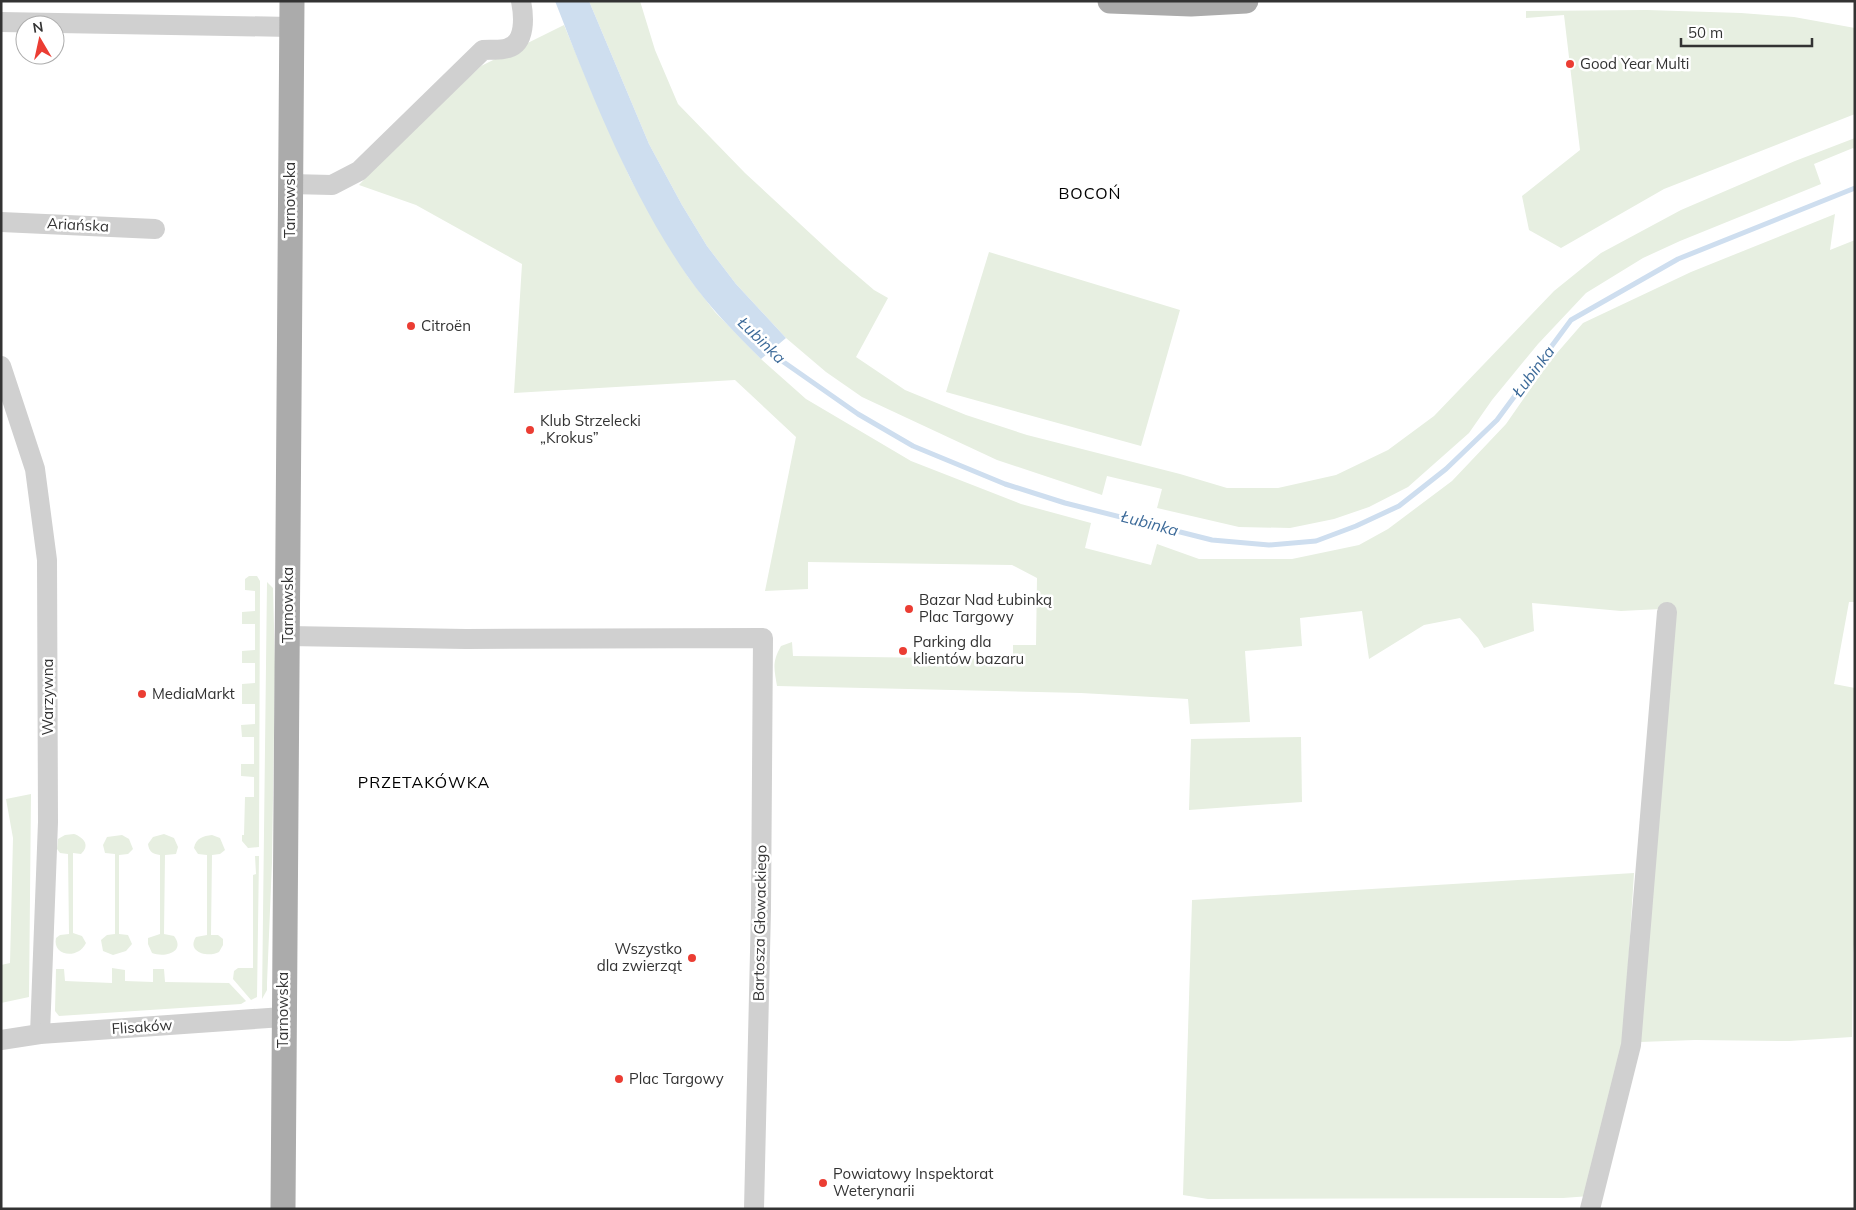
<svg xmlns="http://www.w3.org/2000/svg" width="1856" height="1210" font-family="Mulish,sans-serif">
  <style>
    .green { fill: #e7efe1 }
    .water { fill: #cedeef }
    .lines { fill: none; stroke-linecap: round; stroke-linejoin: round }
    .stream { stroke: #cedeef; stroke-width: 5 }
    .minor { stroke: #d0d0d0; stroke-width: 20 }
    .major { stroke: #ababab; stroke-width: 25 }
    .poi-dot { fill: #eb3d33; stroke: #fff; stroke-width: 2 }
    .labels { text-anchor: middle; stroke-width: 5; stroke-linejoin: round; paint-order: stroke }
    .poi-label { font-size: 15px; fill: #333; stroke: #fff; text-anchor: start }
    .street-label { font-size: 15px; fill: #333; stroke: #fff }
    .neighbourhood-label { font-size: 16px; letter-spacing: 1px; fill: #000; stroke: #fff }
    .water-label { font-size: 16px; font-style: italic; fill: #3c6a99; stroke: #fff }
  </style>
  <rect width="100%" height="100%" fill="#fff"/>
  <!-- green -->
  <g class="green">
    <polygon points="589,1 640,1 655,50 678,104 745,173 839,260 874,290 888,298 856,357 905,390 966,415 1027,435 1180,474 1227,488 1278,488 1336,475 1388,450 1434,416 1554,291 1601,253 1681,210 1795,161 1855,138 1855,150 1853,148 1814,164 1821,184 1680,241 1643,258 1586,293 1538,344 1492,400 1469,433 1408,487 1369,507 1334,519 1290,528 1239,527 1157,508 1162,489 1107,476 1102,495 997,460 862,397 826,372 786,338 736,284 707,246 682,205 649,144"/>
    <polygon points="1647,10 1741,13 1794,17 1855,28 1855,114 1664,189 1561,248 1529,230 1522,196 1580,150 1564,15 1526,18 1526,11"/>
    <path d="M564 25 594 97 630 178 665 239 688 277 715 312 761 359 806 399 911 461 1021 504 1091 523 1085 548 1151 565 1157 544 1199 559H1292L1359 545 1388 529 1452 481 1506 424 1550 361 1583 323 1691 272 1835 214 1830 250 1855 240V602H1849L1834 684 1855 688V935L1853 953 1852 1037 1789 1041 1695 1040 1640 1042 1661 609 1621 611 1532 603 1534 631 1484 648 1478 638 1460 618 1424 625 1369 659 1362 611 1300 618 1302 646 1245 651 1250 722 1190 724 1188 699 1081 693 777 686C774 668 772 662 781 646L792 642 793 656 1013 659V645H1036L1037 578 1012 565 808 562V589L765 591 796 437 735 380 514 393 522 264 416 205 359 185 397 145 481 66Z"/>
    <polygon points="989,252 1180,310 1141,446 946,392"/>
    <polygon points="249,576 257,576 260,581 259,847 248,848 242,841 242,835 244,835 245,797 254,797 254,777 241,776 241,764 254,764 254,737 242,737 241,725 255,724 255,704 242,704 242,684 255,683 255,663 242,663 242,651 255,650 255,624 242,624 242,612 255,611 255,591 245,590 245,579"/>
    <polygon points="267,582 273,588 275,666 272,862 267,983 267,990 262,999"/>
    <polygon points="1301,737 1302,802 1189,810 1191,739"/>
    <polygon points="31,794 29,997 1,1003 1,965 10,963 13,838 6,799"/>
    <path d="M74 834C83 837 91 845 81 854L73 853V933L82 936 86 943C78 960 52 956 56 938L60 935 69 934 68 854 60 853 57 849 58 839 65 835Z"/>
    <path d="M164 834 174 838 178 847 176 854 165 855 164 934 174 936C186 952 165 958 152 953L148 944V938L160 934V855C153 854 149 852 148 844L153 837Z"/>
    <polygon points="122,835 129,839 133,849 128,854 119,855 119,934 128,935 132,944 126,951 113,955 103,951 101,940 107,935 115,934 115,854 105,853 103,845 107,837"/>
    <path d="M212 835 220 838 225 850 220 854 212 855 211 935H218L223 939V945L219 952C208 958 186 952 196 937L207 935V855L198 854 194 848C196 838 203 836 212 835Z"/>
    <polygon points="255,856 259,856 257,997 251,1000 233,979 234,971 238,968 253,968 253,875 256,874"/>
    <polygon points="1634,873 1623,1046 1590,1196 1563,1198 1208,1199 1183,1195 1192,900"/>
    <polygon points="112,968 125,970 125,981 153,982 153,969 164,969 165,982 229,983 246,1001 241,1004 59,1016 55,1011 56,969 64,969 65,981 112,983"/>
  </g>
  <!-- water -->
  <path class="water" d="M555 1H589L649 144 682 205 707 246 736 284 786 338 761 359C735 333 709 307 688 277 630 193 592 96 555 1Z"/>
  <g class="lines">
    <!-- stream -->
    <polyline class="stream" points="766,347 775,356 858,414 913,446 1005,484 1065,503 1212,540 1269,545 1316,541 1356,526 1399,506 1446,469 1497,420 1571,320 1678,259 1855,188"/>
    <!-- minor -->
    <g class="minor">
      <polyline points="1,22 291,27"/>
      <path d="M290 184 332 185 359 171 483 50C491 49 500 51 508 48 526 43 524 16 521 1"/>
      <polyline points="1,222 155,229"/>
      <polyline points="1,366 35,469 47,560 48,822 40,1034"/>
      <polyline points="288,636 466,639 763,638 761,909 754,1209"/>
      <polyline points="1,1040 40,1034 283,1017"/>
      <polyline points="1590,1209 1631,1045 1667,612"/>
    </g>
    <!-- major -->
    <g class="major">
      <polyline points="1110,1 1191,4 1246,1"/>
      <polyline points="283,1209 292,1"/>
    </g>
  </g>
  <!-- markers -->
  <g class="poi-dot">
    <circle cx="1570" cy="64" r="5"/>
    <circle cx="411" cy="326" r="5"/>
    <circle cx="530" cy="430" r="5"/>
    <circle cx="909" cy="609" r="5"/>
    <circle cx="903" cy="651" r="5"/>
    <circle cx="142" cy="694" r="5"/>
    <circle cx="692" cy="958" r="5"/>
    <circle cx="619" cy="1079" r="5"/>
    <circle cx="823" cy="1183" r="5"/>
  </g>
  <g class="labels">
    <!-- poi labels -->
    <g class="poi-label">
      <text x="1580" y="69">Good Year Multi</text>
      <text x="421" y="331">Citroën</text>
      <text x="540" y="426">Klub Strzelecki<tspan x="540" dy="17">„Krokus”</tspan></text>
      <text x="919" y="605">Bazar Nad Łubinką<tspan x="919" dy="17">Plac Targowy</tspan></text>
      <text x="913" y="647">Parking dla<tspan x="913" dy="17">klientów bazaru</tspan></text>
      <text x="152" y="699">MediaMarkt</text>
      <text x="682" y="954" text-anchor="end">Wszystko<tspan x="682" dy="17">dla zwierząt</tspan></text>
      <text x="629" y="1084">Plac Targowy</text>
      <text x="833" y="1179">Powiatowy Inspektorat<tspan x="833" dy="17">Weterynarii</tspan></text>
    </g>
    <!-- street labels -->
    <g class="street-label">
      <text transform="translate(290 200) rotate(-90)" y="5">Tarnowska</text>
      <text transform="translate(78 225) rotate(3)" y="5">Ariańska</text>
      <text transform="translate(288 605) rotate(-90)" y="5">Tarnowska</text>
      <text transform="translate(48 697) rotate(-90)" y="5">Warzywna</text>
      <text transform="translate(760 923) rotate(-89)" y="5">Bartosza Głowackiego</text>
      <text transform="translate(283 1010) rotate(-90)" y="5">Tarnowska</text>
      <text transform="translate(142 1027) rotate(-4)" y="5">Flisaków</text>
    </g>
    <!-- neighbourhood labels -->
    <g class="neighbourhood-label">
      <text x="1090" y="199">BOCOŃ</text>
      <text x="424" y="788">PRZETAKÓWKA</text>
    </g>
    <!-- water labels -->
    <g class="water-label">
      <text transform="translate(762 340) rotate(44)" y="6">Łubinka</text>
      <text transform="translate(1533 371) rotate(-53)" y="6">Łubinka</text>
      <text transform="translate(1150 523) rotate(15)" y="6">Łubinka</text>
    </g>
  </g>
  <!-- border -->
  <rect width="1856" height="1210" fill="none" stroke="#333333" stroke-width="5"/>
  <!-- north arrow -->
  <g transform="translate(40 40) rotate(351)"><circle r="24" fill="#ffffff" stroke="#adadad"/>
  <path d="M0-4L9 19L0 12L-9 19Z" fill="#eb3d33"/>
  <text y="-8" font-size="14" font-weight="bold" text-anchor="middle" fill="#333333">N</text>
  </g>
  <!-- scale -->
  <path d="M1681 38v8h131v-8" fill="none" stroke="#333333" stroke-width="2.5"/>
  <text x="1688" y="38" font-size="15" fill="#333333" stroke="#ffffff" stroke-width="4" paint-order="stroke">50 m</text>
</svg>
